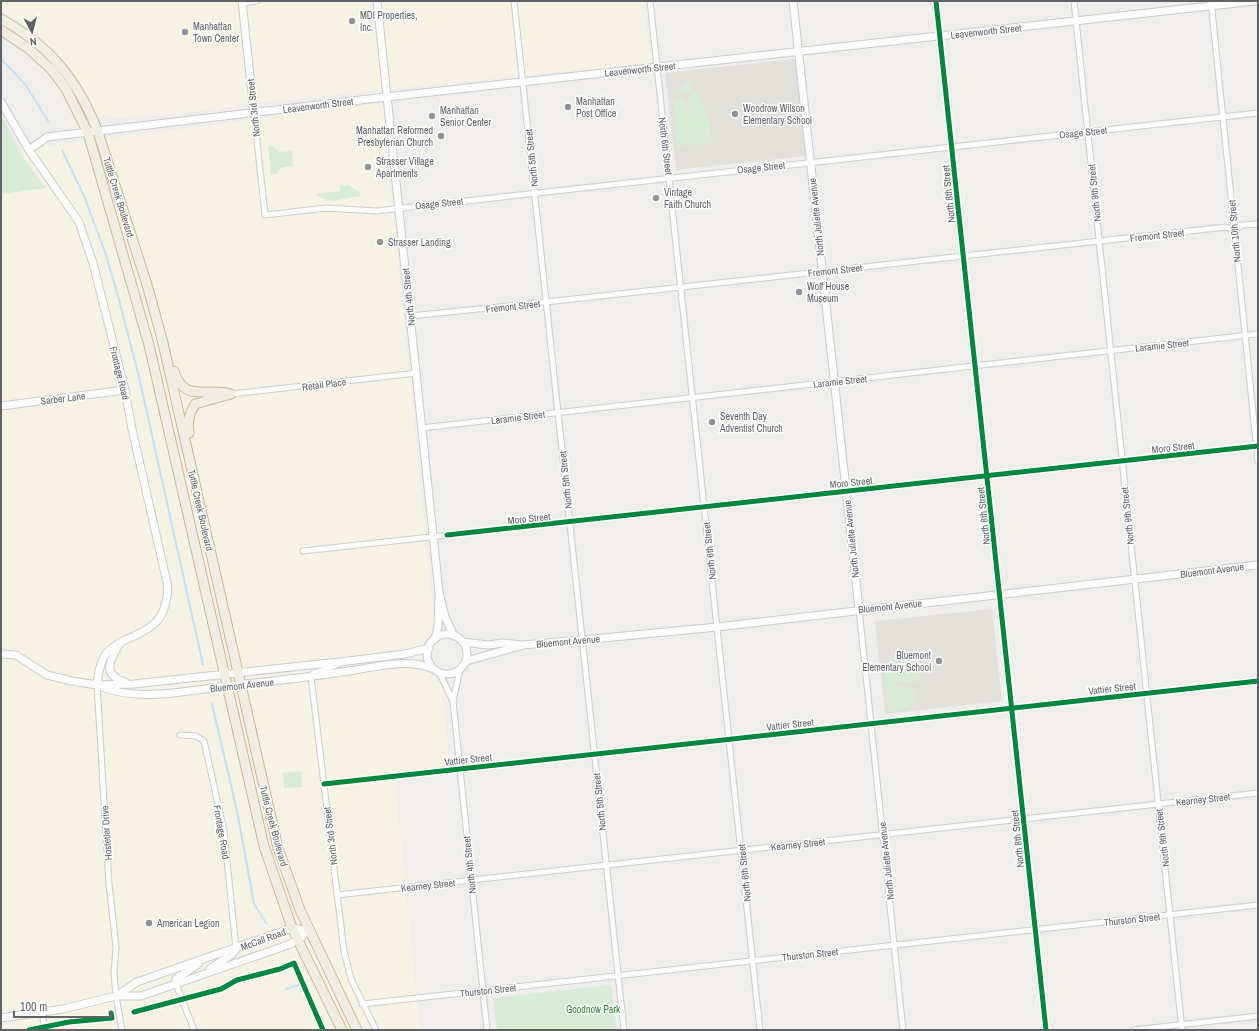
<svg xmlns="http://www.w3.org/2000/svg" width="1259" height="1031" font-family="'Archivo Narrow',sans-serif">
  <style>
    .commercial { fill: #f7f3e4 }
    .education { fill: #e2e0da }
    .green { fill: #d8ebd6 }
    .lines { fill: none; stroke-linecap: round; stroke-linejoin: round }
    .stream { stroke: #bfe0f9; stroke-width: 2 }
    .street-casing { stroke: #cbcccc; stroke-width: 7 }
    .secondary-casing { stroke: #cacacb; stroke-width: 9 }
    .highway-casing { stroke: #c8b996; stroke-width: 11 }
    .street { stroke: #fdfcfc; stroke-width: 5 }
    .secondary { stroke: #fdfcfc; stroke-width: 7 }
    .highway { stroke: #f0ede3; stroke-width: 9 }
    .cycleway-casing { stroke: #fff; stroke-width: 8 }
    .cycleway { stroke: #00873e; stroke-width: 5 }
    .poi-dot { fill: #919496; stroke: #fff; stroke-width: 1.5 }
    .labels { text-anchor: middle; stroke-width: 3; stroke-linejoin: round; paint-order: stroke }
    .poi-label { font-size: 10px; fill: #5f6368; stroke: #fff; text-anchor: start }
    .street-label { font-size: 10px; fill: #5f6368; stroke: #fff }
    .park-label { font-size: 10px; fill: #348238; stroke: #fff }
  </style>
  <rect width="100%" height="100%" fill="#efeeea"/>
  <!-- commercial -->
  <g class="commercial">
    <polygon points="1,1 644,1 650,63 243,104 238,106 171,114 108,119 97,114 76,77 53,48 32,29 1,10"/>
    <polygon points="382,103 434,621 429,634 420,645 422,670 441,684 450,766 394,772 420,1030 1,1030 1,118 19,150"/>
  </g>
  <!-- education -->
  <g class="education">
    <polygon points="795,59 805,156 676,170 665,73"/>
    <polygon points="992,609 1002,701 885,714 875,621"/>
  </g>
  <!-- green -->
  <g class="green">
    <polygon points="688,80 694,86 686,95 679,90"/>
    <polygon points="697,91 709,119 712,143 678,146 673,100 684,99 685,106 690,109 688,95"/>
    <polygon points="1,114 24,159 46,188 1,194"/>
    <polygon points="274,146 279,152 292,151 293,166 280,168 277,174 271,174 268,147"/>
    <polygon points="349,185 355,190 359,190 360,196 332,201 317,196 317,194 340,191 340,186"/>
    <polygon points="917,655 920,681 896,684 899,687 904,686 914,690 915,702 903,710 888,711 884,669 894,668 893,657"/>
    <polygon points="301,771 302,787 284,788 283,773"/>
    <polygon points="611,985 617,1030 497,1030 493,998"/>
  </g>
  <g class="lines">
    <!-- stream -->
    <g class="stream">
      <polyline points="1,59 25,84 48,121"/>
      <polyline points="62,150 84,196 105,252 118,296 139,377 203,665"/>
      <polyline points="212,704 237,811 254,904 266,923"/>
      <polyline points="286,989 302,984"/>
    </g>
    <!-- street casing -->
    <g class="street-casing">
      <g id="street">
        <polyline points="514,1 624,1030"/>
        <polyline points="650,1 760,1030"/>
        <polyline points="936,1 1046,1030"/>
        <polyline points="1074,1 1182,1030"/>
        <polyline points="1211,1 1258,461"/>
        <polyline points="242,3 257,1"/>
        <polyline points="254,113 265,215 326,208 376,211 1258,113"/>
        <polyline points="410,316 546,302 1226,227 1235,230 1242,225 1258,224"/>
        <polyline points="231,394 417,373"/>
        <polyline points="421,428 1258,334"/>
        <polyline points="303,551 1258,446"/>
        <polyline points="859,609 903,1030"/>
        <polyline points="340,664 313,673 311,677 344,951 351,979 376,1030"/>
        <polyline points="460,669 453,701 487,1030"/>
        <polyline points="439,672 453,701"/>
        <polyline points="97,685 109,884 116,948 114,973 116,996 122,1030"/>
        <polyline points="180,735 196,736 204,741 224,831 236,949"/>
        <polyline points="324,784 1258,681"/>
        <polyline points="337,895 1258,793"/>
        <polyline points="176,984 194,1030"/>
        <polyline points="362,1004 1258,905"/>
        <polyline points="42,1013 45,1030"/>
        <polyline points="1134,1030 1258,1016"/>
      </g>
    </g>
    <!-- secondary casing -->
    <g class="secondary-casing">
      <g id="secondary">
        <polyline points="242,1 254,113"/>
        <polyline points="377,1 439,592 445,617 454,636"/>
        <polyline points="793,1 859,609"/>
        <path d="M1 102 29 150 79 222 85 240 93 263 125 390 132 429 168 587C166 620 154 628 125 640 117 644 108 649 104 657 99 666 98 675 97 685"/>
        <polyline points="29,150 47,137 377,98 1255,1"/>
        <polyline points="1,406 125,390"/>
        <circle cx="447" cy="654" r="20"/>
        <polyline points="435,639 438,626 439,595"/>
        <polyline points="463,642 488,645 503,643 522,645 582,640 717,627 1258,565"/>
        <path d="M120 643C111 659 100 674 125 682"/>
        <polyline points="1,654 16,655 47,675 72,681 97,685 134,684 348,661 405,654 429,648"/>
        <polyline points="466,661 520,646"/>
        <path d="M97 685C137 703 185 691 227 686 265 682 303 678 342 672 372 668 405 657 434 669"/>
        <polyline points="210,969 232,954 236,949"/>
        <polyline points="176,984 176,979 198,964"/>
        <polyline points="116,996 137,982 292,928 309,931"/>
        <polyline points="1,1018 63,1009 116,996 141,996 288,945 298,940 309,931"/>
      </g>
    </g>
    <!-- highway casing -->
    <g class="highway-casing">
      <g id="highway">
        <path d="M1 19C51 47 77 79 98 132L148 288 163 343 278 848 300 910 357 1030"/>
        <polyline points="1,30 28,48 52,70 66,89 88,133 149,345 264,846 292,928 342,1030"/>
        <path d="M174 371C183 401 203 389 226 393"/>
        <path d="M189 433C187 422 189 414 195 404L231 394"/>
      </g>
    </g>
    <!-- street -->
    <use href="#street" class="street"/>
    <!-- secondary -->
    <use href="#secondary" class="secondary"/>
    <!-- highway -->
    <use href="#highway" class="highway"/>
    <!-- cycleway casing -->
    <g class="cycleway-casing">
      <g id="cycleway">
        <polyline points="936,1 1046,1030"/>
        <polyline points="447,535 1258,446"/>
        <polyline points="324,784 1258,681"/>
        <polyline points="134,1012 221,989 237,980 280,969 294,963 323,1030"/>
        <polyline points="29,1030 69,1022 112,1018 111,1013"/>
      </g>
    </g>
    <!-- cycleway -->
    <use href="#cycleway" class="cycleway"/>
  </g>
  <!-- markers -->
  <g class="poi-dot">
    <circle cx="352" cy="21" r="4"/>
    <circle cx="185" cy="32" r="4"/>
    <circle cx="568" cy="107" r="4"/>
    <circle cx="735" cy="114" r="4"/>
    <circle cx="432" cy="116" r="4"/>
    <circle cx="441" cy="136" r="4"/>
    <circle cx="368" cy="167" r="4"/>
    <circle cx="656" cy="198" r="4"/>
    <circle cx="380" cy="242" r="4"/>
    <circle cx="799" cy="292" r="4"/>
    <circle cx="712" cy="422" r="4"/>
    <circle cx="939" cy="661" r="4"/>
    <circle cx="149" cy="923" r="4"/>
  </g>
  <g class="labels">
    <!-- poi labels -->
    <g class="poi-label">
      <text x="360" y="19">MDI Properties,<tspan x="360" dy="12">Inc.</tspan></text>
      <text x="193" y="30">Manhattan<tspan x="193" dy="12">Town Center</tspan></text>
      <text x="576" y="105">Manhattan<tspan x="576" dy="12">Post Office</tspan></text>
      <text x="743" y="112">Woodrow Wilson<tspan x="743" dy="12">Elementary School</tspan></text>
      <text x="440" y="114">Manhattan<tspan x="440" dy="12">Senior Center</tspan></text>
      <text x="433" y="134" text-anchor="end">Manhattan Reformed<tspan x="433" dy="12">Presbyterian Church</tspan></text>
      <text x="376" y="165">Strasser Village<tspan x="376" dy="12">Apartments</tspan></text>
      <text x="664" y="196">Vintage<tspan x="664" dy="12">Faith Church</tspan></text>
      <text x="388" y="246">Strasser Landing</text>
      <text x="807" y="290">Wolf House<tspan x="807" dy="12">Museum</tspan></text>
      <text x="720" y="420">Seventh Day<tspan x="720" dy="12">Adventist Church</tspan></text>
      <text x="931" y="659" text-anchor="end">Bluemont<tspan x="931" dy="12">Elementary School</tspan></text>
      <text x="157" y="927">American Legion</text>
    </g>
    <!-- street labels -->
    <g class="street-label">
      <text transform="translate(986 31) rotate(-6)" y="4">Leavenworth Street</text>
      <text transform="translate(640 69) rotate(-6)" y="4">Leavenworth Street</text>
      <text transform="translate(318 105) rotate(-7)" y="4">Leavenworth Street</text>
      <text transform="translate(253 108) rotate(-96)" y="4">North 3rd Street</text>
      <text transform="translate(1083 132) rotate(-6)" y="4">Osage Street</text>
      <text transform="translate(666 146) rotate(83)" y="4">North 6th Street</text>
      <text transform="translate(531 158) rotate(-96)" y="4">North 5th Street</text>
      <text transform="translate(761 167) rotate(-6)" y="4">Osage Street</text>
      <text transform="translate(1094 193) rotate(-96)" y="4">North 9th Street</text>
      <text transform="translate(948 194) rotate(-96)" y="4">North 8th Street</text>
      <text transform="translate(119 197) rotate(73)" y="4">Tuttle Creek Boulevard</text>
      <text transform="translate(439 203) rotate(-6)" y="4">Osage Street</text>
      <text transform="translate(816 217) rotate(-96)" y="4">North Juliette Avenue</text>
      <text transform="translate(1234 231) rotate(-95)" y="4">North 10th Street</text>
      <text transform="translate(1157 235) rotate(-6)" y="4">Fremont Street</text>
      <text transform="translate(835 270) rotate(-6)" y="4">Fremont Street</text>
      <text transform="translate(408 297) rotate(-96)" y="4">North 4th Street</text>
      <text transform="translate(513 306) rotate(-6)" y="4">Fremont Street</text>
      <text transform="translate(1162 345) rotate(-6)" y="4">Laramie Street</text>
      <text transform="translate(120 373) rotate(76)" y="4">Frontage Road</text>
      <text transform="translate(840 381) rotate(-6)" y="4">Laramie Street</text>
      <text transform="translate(324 384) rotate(-7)" y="4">Retail Place</text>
      <text transform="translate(63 398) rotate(-7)" y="4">Sarber Lane</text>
      <text transform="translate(518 417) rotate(-7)" y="4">Laramie Street</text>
      <text transform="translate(1173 447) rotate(-6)" y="4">Moro Street</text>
      <text transform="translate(565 480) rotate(-96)" y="4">North 5th Street</text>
      <text transform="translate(851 482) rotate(-6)" y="4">Moro Street</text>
      <text transform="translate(201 510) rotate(77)" y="4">Tuttle Creek Boulevard</text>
      <text transform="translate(983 516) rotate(-96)" y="4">North 8th Street</text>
      <text transform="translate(1127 516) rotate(-96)" y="4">North 9th Street</text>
      <text transform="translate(529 518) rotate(-6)" y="4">Moro Street</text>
      <text transform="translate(851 539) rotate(-96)" y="4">North Juliette Avenue</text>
      <text transform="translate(709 551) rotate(-96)" y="4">North 6th Street</text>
      <text transform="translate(1212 570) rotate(-7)" y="4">Bluemont Avenue</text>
      <text transform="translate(890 606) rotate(-6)" y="4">Bluemont Avenue</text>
      <text transform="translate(568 641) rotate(-5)" y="4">Bluemont Avenue</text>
      <text transform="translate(242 685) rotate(-6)" y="4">Bluemont Avenue</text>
      <text transform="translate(1112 688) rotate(-6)" y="4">Vattier Street</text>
      <text transform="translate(790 724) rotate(-6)" y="4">Vattier Street</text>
      <text transform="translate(468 759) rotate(-6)" y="4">Vattier Street</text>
      <text transform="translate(1203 799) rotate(-6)" y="4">Kearney Street</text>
      <text transform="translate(599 802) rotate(-96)" y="4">North 5th Street</text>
      <text transform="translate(274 826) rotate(75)" y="4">Tuttle Creek Boulevard</text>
      <text transform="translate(222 832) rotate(80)" y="4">Frontage Road</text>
      <text transform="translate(106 833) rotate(-94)" y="4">Hostetler Drive</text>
      <text transform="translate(330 836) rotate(-97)" y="4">North 3rd Street</text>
      <text transform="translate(1162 838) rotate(-97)" y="4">North 9th Street</text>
      <text transform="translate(1017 839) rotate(-96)" y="4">North 8th Street</text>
      <text transform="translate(798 844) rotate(-6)" y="4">Kearney Street</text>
      <text transform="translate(886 861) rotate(-96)" y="4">North Juliette Avenue</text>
      <text transform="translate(469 865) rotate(-96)" y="4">North 4th Street</text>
      <text transform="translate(744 873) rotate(-96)" y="4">North 6th Street</text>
      <text transform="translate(428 885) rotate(-6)" y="4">Kearney Street</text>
      <text transform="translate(1132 919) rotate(-6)" y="4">Thurston Street</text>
      <text transform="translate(263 939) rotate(-20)" y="4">McCall Road</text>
      <text transform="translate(810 954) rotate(-6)" y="4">Thurston Street</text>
      <text transform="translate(488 990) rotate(-6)" y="4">Thurston Street</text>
    </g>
    <!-- park labels -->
    <g class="park-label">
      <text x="593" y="1013">Goodnow Park</text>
    </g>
  </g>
  <!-- border -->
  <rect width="1259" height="1031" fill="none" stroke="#5f6368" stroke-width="4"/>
  <!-- north arrow -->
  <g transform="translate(32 32) rotate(173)" stroke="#ffffff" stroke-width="3" paint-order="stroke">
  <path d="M0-3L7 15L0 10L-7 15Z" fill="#5f6368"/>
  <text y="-6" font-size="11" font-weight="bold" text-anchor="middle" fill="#5f6368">N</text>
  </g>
  <!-- scale -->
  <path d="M14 1011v6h97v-6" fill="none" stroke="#5f6368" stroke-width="2"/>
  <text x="20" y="1011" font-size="12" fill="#5f6368" stroke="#ffffff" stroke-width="3" paint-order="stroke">100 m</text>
</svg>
